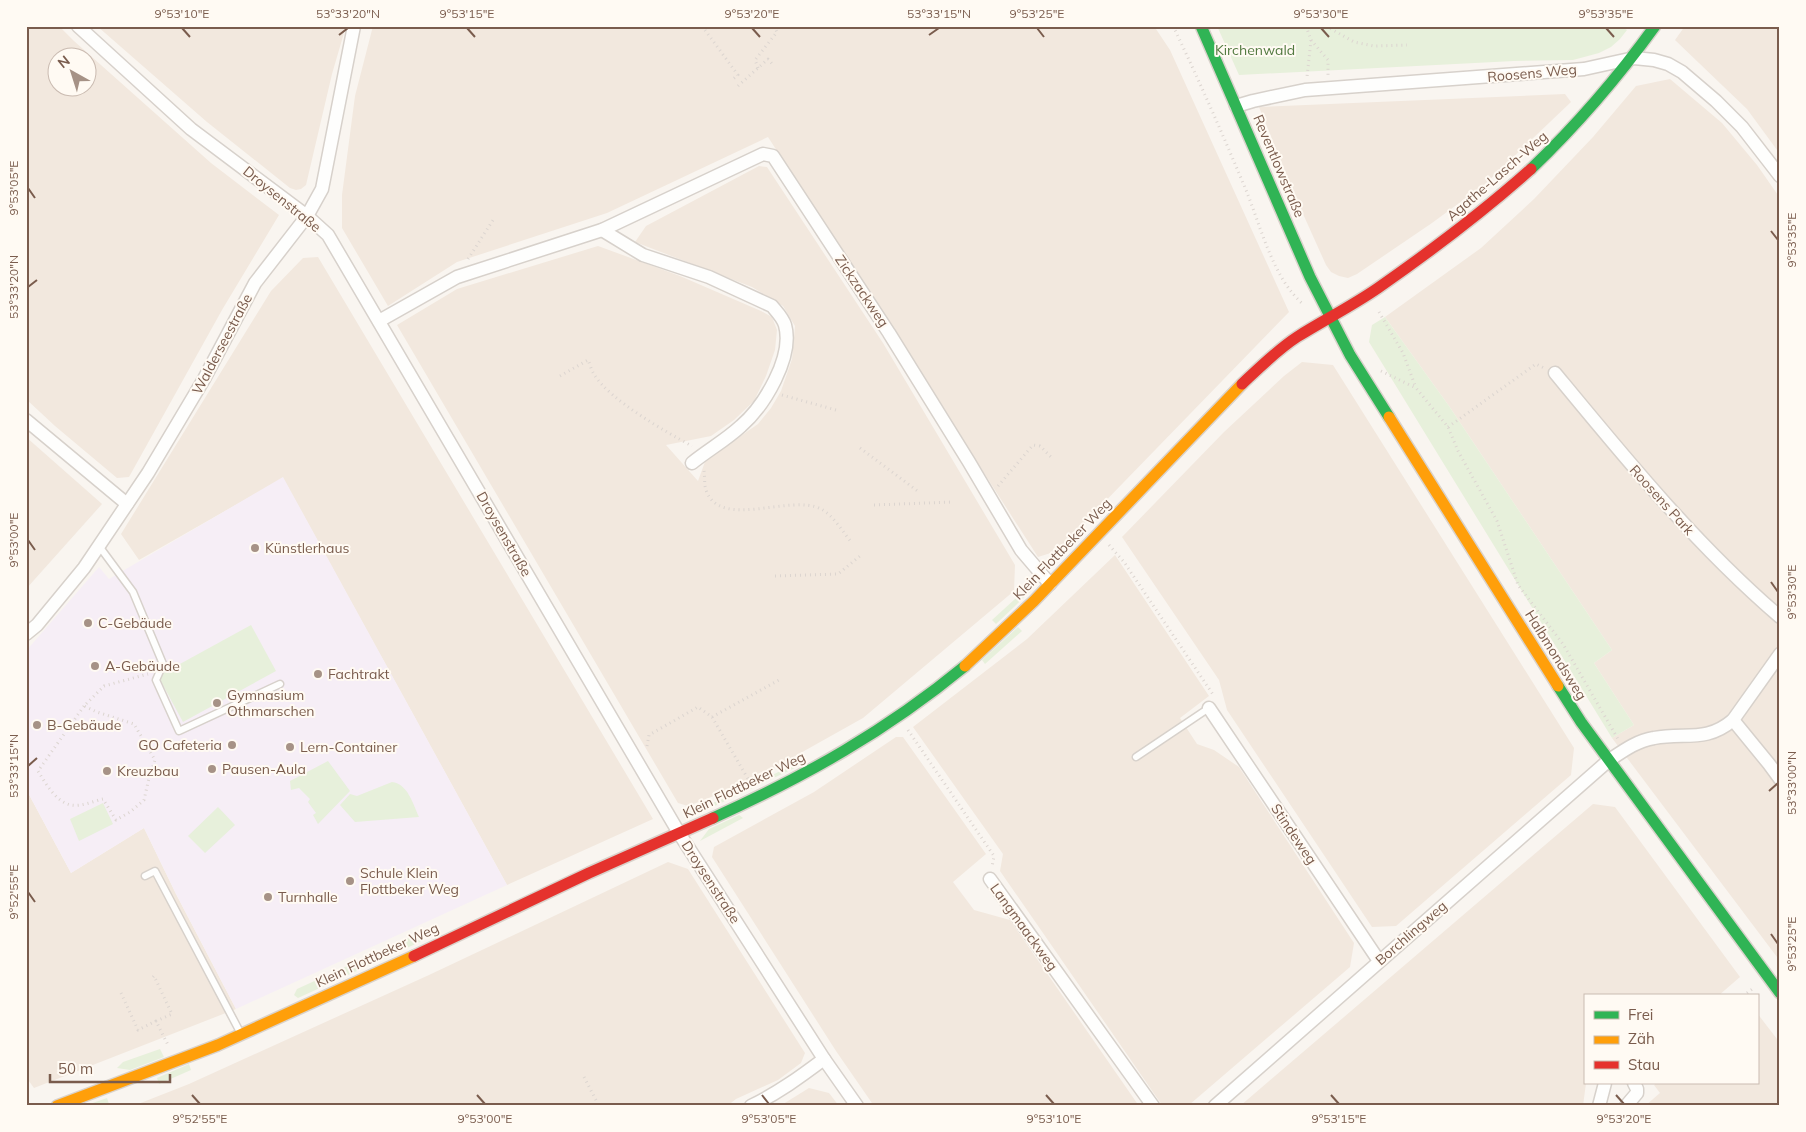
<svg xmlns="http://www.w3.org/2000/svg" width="1806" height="1132" font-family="Mulish,sans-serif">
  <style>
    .residential { fill: #f2e8de; fill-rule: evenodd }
    .education { fill: #f6eef6 }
    .green { fill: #e7f0db }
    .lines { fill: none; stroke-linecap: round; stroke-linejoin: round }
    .lane-casing { stroke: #d7d1cb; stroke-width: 9 }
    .street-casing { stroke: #d7d1cb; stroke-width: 15 }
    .fast-casing { stroke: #d9d2cb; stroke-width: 14 }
    .slow-casing { stroke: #d9d2cb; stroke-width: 14 }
    .jam-casing { stroke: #d9d2cb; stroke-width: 14 }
    .path { stroke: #dcd5d0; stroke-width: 3; stroke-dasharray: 1 4; stroke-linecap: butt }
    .lane { stroke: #fefefd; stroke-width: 6 }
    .street { stroke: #fefefd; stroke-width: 12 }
    .fast { stroke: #30b455; stroke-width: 11 }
    .slow { stroke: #ff9f0a; stroke-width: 11 }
    .jam { stroke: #e5322d; stroke-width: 11 }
    .ticks { fill: none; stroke: #7a5c4d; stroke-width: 2 }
    .poi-dot { fill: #a69286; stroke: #fffaf3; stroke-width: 2 }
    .labels { text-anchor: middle; stroke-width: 4; stroke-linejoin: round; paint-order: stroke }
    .park-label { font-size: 14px; fill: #537a41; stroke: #fffaf3 }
    .street-label { font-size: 14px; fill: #7a5c4d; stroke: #fffaf3 }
    .poi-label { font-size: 14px; fill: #7a5c4d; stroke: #fffaf3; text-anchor: start }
    .neatline { fill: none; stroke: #7a5c4d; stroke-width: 2 }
    .ticks-label { font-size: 12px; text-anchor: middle; fill: #7a5c4d }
  </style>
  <rect width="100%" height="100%" fill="#f9f5f0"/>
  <!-- residential -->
  <g class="residential">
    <path d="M26 26H59L74 41 211 163 279 215 222 310 129 477 117 478 55 426 26 399ZM58 58H88V88H58Z"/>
    <polygon points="97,26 346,26 332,74 306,185 301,189 296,190 290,188 207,122"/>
    <polygon points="373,26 1154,26 1170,50 1289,312 1057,551 1038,557 768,137 607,213 457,262 388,306 342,228 342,195 355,96"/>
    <polygon points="1685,26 1780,26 1780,154 1747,109 1675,40"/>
    <polygon points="1670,79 1722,123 1757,165 1780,198 1780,961 1612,738 1634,725 1594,663 1612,650 1449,406 1385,317 1481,248 1534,199 1593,137 1636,86"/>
    <polygon points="1565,94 1571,102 1485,184 1432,223 1357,274 1348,278 1339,276 1331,272 1326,265 1299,205 1259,107"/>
    <polygon points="759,166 767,167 883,343 1015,565 1014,591 863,718 747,783 688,806 678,803 397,325 457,289 598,246 680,276 761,311 772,317 777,330 775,350 766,376 754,401 734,420 711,436 666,445 698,481 706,459 732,442 758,424 771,408 781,391 792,359 795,326 783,306 752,287 635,242 646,226"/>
    <polygon points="318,257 653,819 507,885 283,478 139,560 121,534 271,291 303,258"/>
    <polygon points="1302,362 1333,365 1574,748 1571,775 1396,926 1372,927 1227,710 1219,680 1122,537 1224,432 1284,376"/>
    <polygon points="26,437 102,504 26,589"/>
    <polygon points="1115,555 1209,696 1180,718 1197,744 1214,750 1239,767 1354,943 1350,967 1189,1105 1162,1105 1000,871 1003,854 913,727 1027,639"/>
    <polygon points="896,737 903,737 986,854 953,882 974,910 1010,920 1139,1106 874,1106 836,1051 712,857 714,847 814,792"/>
    <polygon points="26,789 71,873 144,828 176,894 236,1009 34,1088 26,1077"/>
    <polygon points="1593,804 1615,807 1740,977 1718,996 1585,996 1585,1083 1586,1083 1583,1106 1240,1106"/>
    <polygon points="668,862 688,869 805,1053 801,1063 778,1080 736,1099 727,1106 133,1106 189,1084 429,975"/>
    <polygon points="1757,1013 1780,1043 1780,1106 1645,1106 1660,1093 1654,1085 1657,1083 1757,1083"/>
    <polygon points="809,1088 829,1093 839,1106 780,1106"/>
  </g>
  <!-- education -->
  <polygon class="education" points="283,477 507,885 236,1009 176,894 144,828 71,873 26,789 26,651 99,567 109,579"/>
  <!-- green -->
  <g class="green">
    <polygon points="1217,26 1621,26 1627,30 1620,39 1611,47 1599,53 1573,60 1514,61 1239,75"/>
    <polygon points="1385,317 1449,406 1612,650 1594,663 1634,725 1612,738 1369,342 1372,325"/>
    <polygon points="1028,587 1032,590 996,624 992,620"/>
    <polygon points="251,625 276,671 183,722 158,676"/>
    <polygon points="1018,627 1022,631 985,664 982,660"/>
    <polygon points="803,760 803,764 698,814 684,814 723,799"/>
    <polygon points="328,761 350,791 318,824 313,815 316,813 308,802 310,799 299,788 291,790 290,781"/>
    <path d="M392 782C408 784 413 804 419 817L355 822 340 805 350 794 357 796Z"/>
    <polygon points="103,803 113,824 79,841 70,819"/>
    <polygon points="218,807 235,825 205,853 188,836"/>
    <polygon points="739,815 743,818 700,841 709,829"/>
    <polygon points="413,936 423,936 422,941 298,998 294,995 297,989"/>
    <polygon points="160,1049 164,1057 130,1070 117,1068 123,1062"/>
    <polygon points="189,1064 191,1070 159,1084 157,1078"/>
    <polygon points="107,1098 109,1104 103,1106 84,1106"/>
  </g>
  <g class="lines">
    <!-- lane casing -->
    <g class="lane-casing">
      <g id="lane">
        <polyline points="99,546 133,592 163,664 156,680 179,731 280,684"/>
        <polyline points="1136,757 1209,708"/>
        <polyline points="145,876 155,871 240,1032"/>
      </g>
    </g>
    <!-- street casing -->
    <g class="street-casing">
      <g id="street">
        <polyline points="78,26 191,129 307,216 328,235 679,833 824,1059 857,1106"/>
        <polyline points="1236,106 1253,101 1305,90 1584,69 1634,58 1654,60 1668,64 1682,72 1716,101 1742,127 1780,176"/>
        <path d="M602 230 643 255 709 277 772 306C777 312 783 318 785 325 794 357 764 406 741 426 726 440 708 450 692 463"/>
        <polyline points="379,321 457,277 602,230 763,154 773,156 889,333 969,462 1021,550 1050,584"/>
        <path d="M1555 373C1626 459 1695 544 1780 617"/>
        <polyline points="26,420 127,504"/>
        <polyline points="26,634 37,625 84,568 148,473 204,379 255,283 307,216 322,189 354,26"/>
        <polyline points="1209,708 1379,961"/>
        <polyline points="1733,720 1769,764 1780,779"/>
        <polyline points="990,879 1153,1106"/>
        <path d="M751 1106C778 1093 800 1077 824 1059"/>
        <path d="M1215 1106 1608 761C1623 751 1636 741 1654 738 1685 732 1706 743 1733 720L1780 654"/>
        <polyline points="1599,1106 1605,1083"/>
        <polyline points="1626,1106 1637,1093 1637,1089 1634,1083"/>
      </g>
    </g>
    <!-- fast casing -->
    <g class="fast-casing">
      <g id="fast">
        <polyline points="1201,26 1310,277 1350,355 1389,417"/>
        <path d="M1531 169C1579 123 1616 80 1655 26"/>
        <polyline points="1558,686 1581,722 1780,993"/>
        <path d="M713 818C806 776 886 731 965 666"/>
      </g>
    </g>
    <!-- slow casing -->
    <g class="slow-casing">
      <g id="slow">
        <polyline points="1389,417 1558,686"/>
        <polyline points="965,666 1034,601 1242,384"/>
        <polyline points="57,1106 218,1045 414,956"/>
      </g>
    </g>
    <!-- jam casing -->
    <g class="jam-casing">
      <g id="jam">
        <path d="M1242 384C1260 367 1277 350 1297 337 1324 320 1352 306 1378 288 1431 251 1483 212 1531 169"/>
        <polyline points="414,956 589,873 713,818"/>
      </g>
    </g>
    <!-- path -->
    <g class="path">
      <polyline points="702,26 738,75 733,79"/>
      <path d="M1173 26C1199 80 1223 135 1246 190 1261 227 1273 279 1304 305"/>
      <polyline points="1306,26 1311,40 1307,77"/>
      <polyline points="1326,26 1354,42 1374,46 1407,45"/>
      <polyline points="1311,40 1328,60 1328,75"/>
      <polyline points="758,68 755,60 777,32 774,26"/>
      <polyline points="738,86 768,59 773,65"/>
      <polyline points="468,259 495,217"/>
      <polyline points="1379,312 1403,353 1416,388"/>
      <polyline points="1381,371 1416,388 1448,427 1458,451 1497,521 1518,585 1563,644 1618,739"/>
      <path d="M560 376 588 360C590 364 591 370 594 374 608 399 666 432 692 446"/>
      <polyline points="782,395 836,410"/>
      <polyline points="1448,427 1536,364 1544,368"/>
      <polyline points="860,448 919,492"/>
      <path d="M704 471C705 477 704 485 706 490 720 531 791 493 821 509 833 515 843 532 852 543"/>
      <polyline points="998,486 1033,445 1040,446 1051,457"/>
      <polyline points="874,505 953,502"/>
      <polyline points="1109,545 1124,562 1214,696"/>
      <polyline points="775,576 838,574 860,556"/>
      <path d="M84 706 38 771C46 784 56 802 71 805 81 807 94 801 103 799L116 820 130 812 144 800 149 778 155 760 134 724 97 712 84 706 104 686 148 674"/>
      <polyline points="712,717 779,680"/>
      <polyline points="908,730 994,856 992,867"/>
      <polyline points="647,746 649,735 698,707 712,717 751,784"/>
      <polyline points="153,977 154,976 172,1014 156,1021 169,1047"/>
      <polyline points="121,993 138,1030 156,1021"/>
      <polyline points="1743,996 1755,987"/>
      <polyline points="584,1077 599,1106"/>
    </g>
    <!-- lane -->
    <use href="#lane" class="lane"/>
    <!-- street -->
    <use href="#street" class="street"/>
    <!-- fast -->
    <use href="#fast" class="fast"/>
    <!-- slow -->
    <use href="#slow" class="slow"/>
    <!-- jam -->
    <use href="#jam" class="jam"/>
  </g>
  <!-- ticks -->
  <path class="ticks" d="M182 28 190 37M467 28 475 37M752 28 760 37M1037 28 1044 37M1321 28 1329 37M1606 28 1614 37M339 35 348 28M929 35 939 28M28 188 35 198M1771 231 1778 240M28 287 37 280M28 540 35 550M1771 582 1778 592M28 766 37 758M1769 791 1778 783M28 892 35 902M1771 934 1778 944M192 1095 200 1104M477 1095 485 1104M762 1095 769 1104M1046 1095 1054 1104M1331 1095 1339 1104M1616 1095 1624 1104"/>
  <!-- markers -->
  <g class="poi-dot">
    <circle cx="255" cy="548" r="5"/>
    <circle cx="88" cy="623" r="5"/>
    <circle cx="95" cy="666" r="5"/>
    <circle cx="318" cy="674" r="5"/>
    <circle cx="217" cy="703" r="5"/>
    <circle cx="37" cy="725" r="5"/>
    <circle cx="232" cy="745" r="5"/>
    <circle cx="290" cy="747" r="5"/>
    <circle cx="212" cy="769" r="5"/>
    <circle cx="107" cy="771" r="5"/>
    <circle cx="350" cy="881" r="5"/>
    <circle cx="268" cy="897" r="5"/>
  </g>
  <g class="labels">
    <!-- park labels -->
    <g class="park-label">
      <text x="1255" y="55">Kirchenwald</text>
    </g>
    <!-- street labels -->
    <g class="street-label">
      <text transform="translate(1532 73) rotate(-5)" y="5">Roosens Weg</text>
      <text transform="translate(1279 166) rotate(67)" y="5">Reventlowstraße</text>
      <text transform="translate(1497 176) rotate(-41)" y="5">Agathe-Lasch-Weg</text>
      <text transform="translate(282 199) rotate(39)" y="5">Droysenstraße</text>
      <text transform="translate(862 291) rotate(56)" y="5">Zickzackweg</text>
      <text transform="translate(222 344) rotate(-62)" y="5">Walderseestraße</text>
      <text transform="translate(1662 500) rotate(48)" y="5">Roosens Park</text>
      <text transform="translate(504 534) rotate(60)" y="5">Droysenstraße</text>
      <text transform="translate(1062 549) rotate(-46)" y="5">Klein Flottbeker Weg</text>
      <text transform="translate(1556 655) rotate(58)" y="5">Halbmondsweg</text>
      <text transform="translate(744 785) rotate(-26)" y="5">Klein Flottbeker Weg</text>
      <text transform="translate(1294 834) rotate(56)" y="5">Stindeweg</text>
      <text transform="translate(711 882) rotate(57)" y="5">Droysenstraße</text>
      <text transform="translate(1024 927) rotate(54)" y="5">Langmaackweg</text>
      <text transform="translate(1411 933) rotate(-41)" y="5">Borchlingweg</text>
      <text transform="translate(377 955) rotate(-25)" y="5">Klein Flottbeker Weg</text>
    </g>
    <!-- poi labels -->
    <g class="poi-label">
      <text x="265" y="553">Künstlerhaus</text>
      <text x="98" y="628">C-Gebäude</text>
      <text x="105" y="671">A-Gebäude</text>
      <text x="328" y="679">Fachtrakt</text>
      <text x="227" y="700">Gymnasium<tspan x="227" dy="16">Othmarschen</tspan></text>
      <text x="47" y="730">B-Gebäude</text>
      <text x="222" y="750" text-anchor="end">GO Cafeteria</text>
      <text x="300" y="752">Lern-Container</text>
      <text x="222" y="774">Pausen-Aula</text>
      <text x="117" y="776">Kreuzbau</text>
      <text x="360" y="878">Schule Klein<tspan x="360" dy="16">Flottbeker Weg</tspan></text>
      <text x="278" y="902">Turnhalle</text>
    </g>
  </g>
  <!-- border -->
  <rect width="1806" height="1132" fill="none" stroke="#fffaf3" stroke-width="55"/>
  <!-- legend -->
  <rect x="1584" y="994" width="175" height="90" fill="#fffaf3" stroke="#cabbb1"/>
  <rect x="1594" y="1011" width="25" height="8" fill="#30b455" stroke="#cabbb1"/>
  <text x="1628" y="1020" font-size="15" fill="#7a5c4d">Frei</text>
  <rect x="1594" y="1036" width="25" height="8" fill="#ff9f0a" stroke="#cabbb1"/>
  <text x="1628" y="1044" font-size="15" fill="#7a5c4d">Zäh</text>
  <rect x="1594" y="1061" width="25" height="8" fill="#e5322d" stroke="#cabbb1"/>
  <text x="1628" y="1070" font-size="15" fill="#7a5c4d">Stau</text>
  <!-- north arrow -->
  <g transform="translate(72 72) rotate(321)"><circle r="24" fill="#fffaf3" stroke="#cabbb1"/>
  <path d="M0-4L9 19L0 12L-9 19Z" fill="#a69286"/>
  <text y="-8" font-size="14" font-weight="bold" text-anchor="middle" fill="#7a5c4d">N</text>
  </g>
  <!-- scale -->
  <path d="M50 1074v8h120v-8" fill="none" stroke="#7a5c4d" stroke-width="2.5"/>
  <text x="58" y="1074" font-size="15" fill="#7a5c4d" stroke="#fffaf3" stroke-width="4" paint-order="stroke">50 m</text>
  <rect x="28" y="28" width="1750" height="1076" class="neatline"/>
  <g class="ticks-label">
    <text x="182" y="18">9°53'10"E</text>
    <text x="348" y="18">53°33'20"N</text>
    <text x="467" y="18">9°53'15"E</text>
    <text x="752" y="18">9°53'20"E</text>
    <text x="939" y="18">53°33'15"N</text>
    <text x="1037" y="18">9°53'25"E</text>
    <text x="1321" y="18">9°53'30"E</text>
    <text x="1606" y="18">9°53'35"E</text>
    <text transform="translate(14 188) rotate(-90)" y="4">9°53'05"E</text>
    <text transform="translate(1792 240) rotate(-90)" y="4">9°53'35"E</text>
    <text transform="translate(14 287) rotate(-90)" y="4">53°33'20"N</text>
    <text transform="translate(14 540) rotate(-90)" y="4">9°53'00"E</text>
    <text transform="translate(1792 592) rotate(-90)" y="4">9°53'30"E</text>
    <text transform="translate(14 766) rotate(-90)" y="4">53°33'15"N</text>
    <text transform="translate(1792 783) rotate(-90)" y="4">53°33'00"N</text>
    <text transform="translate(14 892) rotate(-90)" y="4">9°52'55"E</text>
    <text transform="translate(1792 944) rotate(-90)" y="4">9°53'25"E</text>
    <text x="200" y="1123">9°52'55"E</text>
    <text x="485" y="1123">9°53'00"E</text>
    <text x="769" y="1123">9°53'05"E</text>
    <text x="1054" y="1123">9°53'10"E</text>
    <text x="1339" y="1123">9°53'15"E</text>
    <text x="1624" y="1123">9°53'20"E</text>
  </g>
</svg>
